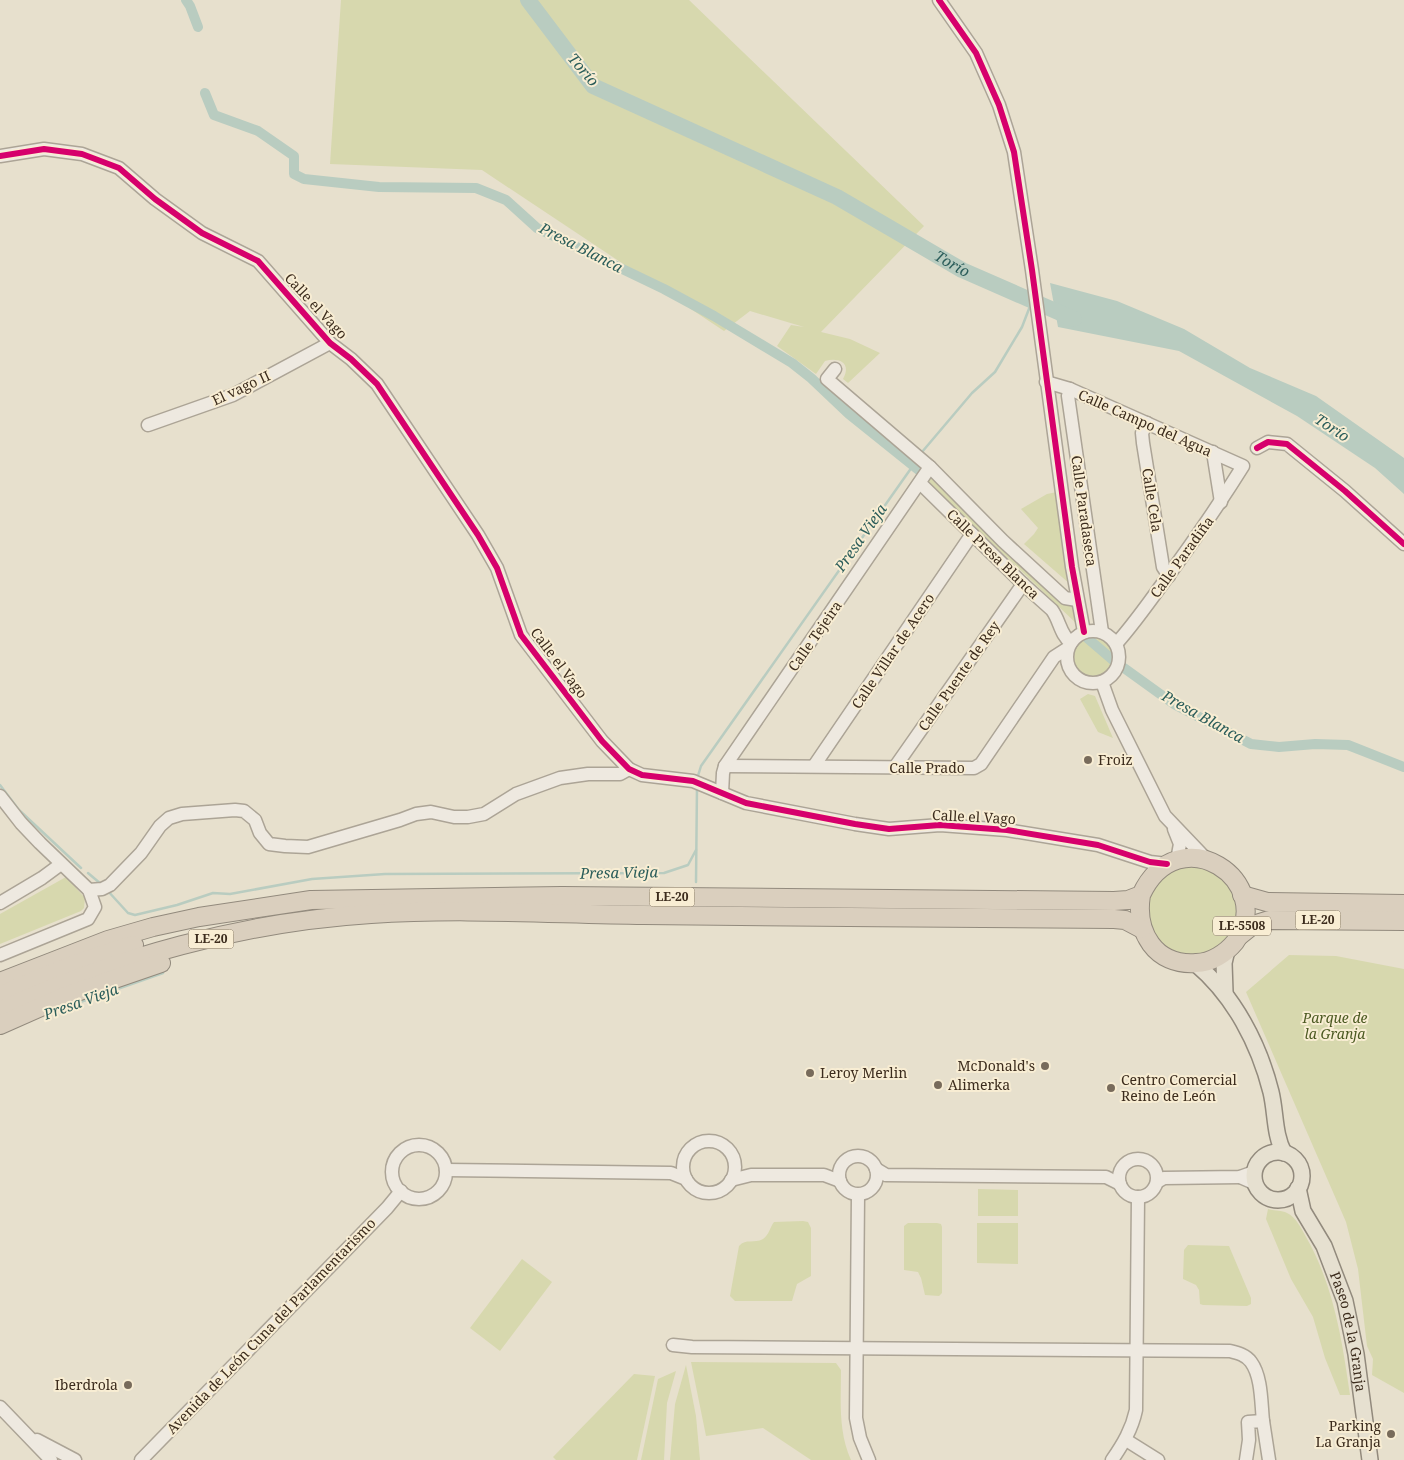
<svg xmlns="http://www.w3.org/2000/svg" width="1404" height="1460" font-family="'Noto Serif',serif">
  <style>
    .green { fill: #d7d8ae }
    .water { fill: #b9ccc0 }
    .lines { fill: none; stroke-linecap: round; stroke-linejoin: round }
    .stream { stroke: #b9ccc0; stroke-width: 2.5 }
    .canal { stroke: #b9ccc0; stroke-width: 10 }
    .river { stroke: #b9ccc0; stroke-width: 16 }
    .minor-casing { stroke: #aca496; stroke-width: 15 }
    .major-casing { stroke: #928a7d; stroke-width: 18 }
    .highway-casing { stroke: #928a7d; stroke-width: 20 }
    .minor { stroke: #eee9e0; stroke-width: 12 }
    .major { stroke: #e6e0d0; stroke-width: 15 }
    .highway { stroke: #dacfbe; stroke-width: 18 }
    .cycleway-casing { stroke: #f8edd3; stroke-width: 9 }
    .cycleway { stroke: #d6006c; stroke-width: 6 }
    .poi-dot { fill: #786b5b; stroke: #f8edd3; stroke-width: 2 }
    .labels { text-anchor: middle; stroke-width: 4; stroke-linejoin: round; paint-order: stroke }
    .shield { fill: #f8edd3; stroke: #746654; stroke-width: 1 }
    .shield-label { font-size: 12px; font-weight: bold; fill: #3c2c1d }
    .street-label { font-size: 14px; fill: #3c2c1d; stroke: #f8edd3 }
    .poi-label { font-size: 14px; fill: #3c2c1d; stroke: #f8edd3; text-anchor: start }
    .park-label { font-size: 14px; font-style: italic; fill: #4c5a22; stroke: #f8edd3 }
    .water-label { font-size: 15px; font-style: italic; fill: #2b5d5a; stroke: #f8edd3 }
  </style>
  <rect width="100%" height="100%" fill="#e7e0cd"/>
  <!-- green -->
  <g class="green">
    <path d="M341 0H689L924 226 821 332 850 339 880 353 848 383 843 379C852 363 839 357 825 361L816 374 777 346 791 325 804 327 750 311 724 331 482 170 330 164Z"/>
    <polygon points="933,473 1026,567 1069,605 1074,606 1078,625 930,484 928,481"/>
    <polygon points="1057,492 1070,584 1024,544 1034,534 1038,528 1021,509 1047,494"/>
    <circle cx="1093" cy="657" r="21"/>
    <polygon points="1088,694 1095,696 1113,738 1098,732 1080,699"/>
    <circle cx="1192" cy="911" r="45"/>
    <polygon points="66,877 85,898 84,908 81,911 0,944 0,914"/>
    <polygon points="1289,955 1336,956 1404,969 1404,1393 1372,1375 1373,1359 1367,1346 1358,1269 1346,1222 1246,992"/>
    <polygon points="978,1189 1018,1190 1018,1216 978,1216"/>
    <path d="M1268 1209C1274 1211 1281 1210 1287 1213 1296 1217 1301 1228 1306 1237 1334 1286 1342 1340 1350 1395H1340L1325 1358 1313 1317 1291 1279 1266 1219Z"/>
    <path d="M803 1221 808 1222 811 1228V1276L797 1284 792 1301H735L730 1296 739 1246C746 1238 754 1244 763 1239 769 1235 770 1227 774 1222Z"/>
    <polygon points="908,1223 937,1223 941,1224 942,1227 942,1293 939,1296 925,1295 921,1278 918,1272 904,1270 904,1226"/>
    <polygon points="977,1223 1018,1223 1018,1264 977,1263"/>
    <polygon points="1188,1245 1229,1246 1251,1298 1251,1304 1247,1306 1203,1305 1200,1304 1199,1290 1196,1285 1183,1279 1184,1250"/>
    <polygon points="522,1259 552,1282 500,1351 470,1328"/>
    <path d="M691 1362 836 1363 841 1370C841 1401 838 1431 851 1460H811L763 1428 706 1436Z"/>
    <polygon points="686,1365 696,1416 700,1460 670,1460 675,1404"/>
    <polygon points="676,1371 667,1403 664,1460 641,1460 658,1379"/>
    <polygon points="634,1374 655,1376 637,1460 556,1460 553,1457"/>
  </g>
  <!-- water -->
  <polygon class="water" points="1050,283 1117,301 1184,329 1250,368 1316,396 1404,458 1404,494 1375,468 1297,416 1179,351 1058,327"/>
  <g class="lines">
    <!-- stream -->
    <g class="stream">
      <polyline points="922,452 972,393 995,372 1022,327 1032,301"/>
      <polyline points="697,779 701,766 912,467"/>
      <polyline points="0,785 19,810 81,868"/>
      <polyline points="88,873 101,884"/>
      <polyline points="696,882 697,786"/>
      <polyline points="107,890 128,913 135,915 177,905 213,893 230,894 312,879 385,874 664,873 688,865 696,850"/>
      <polyline points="49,1013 163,973"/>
    </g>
    <!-- canal -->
    <g class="canal">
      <polyline points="186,0 190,6 198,27"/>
      <polyline points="205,93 214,115 258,131 294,156 294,174 304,179 379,187 476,188 506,200 537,228 664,289 714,316 792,363 811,378 849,414 920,471"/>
      <polyline points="1086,637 1114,661"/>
      <polyline points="1124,668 1174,704 1251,744 1279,747 1315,744 1348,745 1404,767"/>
    </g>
    <!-- river -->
    <path class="river" id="s1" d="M528 0 593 86 837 197 962 270 1074 319"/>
    <!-- minor casing -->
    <g class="minor-casing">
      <g id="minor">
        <polyline points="939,0 976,53 999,105 1014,152 1032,270 1072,567 1084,632"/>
        <polyline points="0,156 44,149 82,154 119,168 155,199 202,233 258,261 330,343 351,359 377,384 478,535 497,568 521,635 602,741 629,769 642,775 693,781 746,803 855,824 889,829 940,825 1007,830 1098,845 1150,862 1167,864"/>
        <path d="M1046 382 1070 389 1243 466C1218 506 1191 545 1163 583 1148 604 1133 625 1116 644"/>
        <polyline points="1070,389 1068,396 1102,632"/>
        <polyline points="1147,423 1142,433 1143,443 1163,567 1169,576"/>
        <polyline points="148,425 233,395 330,343"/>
        <polyline points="1257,448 1268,442 1287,444 1345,491 1404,544"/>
        <polyline points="1213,452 1221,502"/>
        <polyline points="930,467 1003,541 1065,598 1077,600"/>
        <path d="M920 483 1023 584 1052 610C1060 621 1060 634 1071 643"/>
        <circle cx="1093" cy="657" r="26"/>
        <polyline points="1102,682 1112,710 1165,816 1207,860"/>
        <polyline points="725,766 974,768 981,764 1054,657 1068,648"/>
        <polyline points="814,766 972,534"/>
        <polyline points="895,767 1023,584"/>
        <polyline points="722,793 723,773 725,766 930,467 827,379 835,369"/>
        <polyline points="0,796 21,823 40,843 89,890 95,907 88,919 0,955"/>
        <polyline points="1174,829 1180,844 1177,860"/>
        <polyline points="89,890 102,889 110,885 141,853 160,826 169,818 182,814 235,810 244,811 255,820 260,833 269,844 285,846 308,847 400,820 416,814 431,812 454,817 468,817 484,814 516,794 560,778 588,774 620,774 629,769"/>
        <polyline points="0,903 42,878 61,864"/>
        <circle cx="709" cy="1167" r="26"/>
        <circle cx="419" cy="1172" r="27"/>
        <circle cx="858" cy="1175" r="19"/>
        <circle cx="1138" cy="1178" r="19"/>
        <polyline points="876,1169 886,1175 1106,1177 1120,1184"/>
        <polyline points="446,1170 671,1173 686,1179"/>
        <polyline points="1240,1177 1256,1184"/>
        <polyline points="731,1180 751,1175 824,1175 840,1181"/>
        <polyline points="1157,1182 1164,1178 1240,1177 1254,1172"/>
        <polyline points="858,1195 856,1418 860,1438 869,1460"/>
        <path d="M673 1345 692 1347 1230 1351C1238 1353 1246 1355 1251 1362 1262 1377 1261 1403 1263 1421"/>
        <polyline points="0,1407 51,1460"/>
        <polyline points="37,1440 75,1460"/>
        <polyline points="1126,1440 1158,1460"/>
        <polyline points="141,1460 387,1208 401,1191"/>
        <path d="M1112 1460C1123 1444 1132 1429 1136 1410L1138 1197"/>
        <polyline points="1246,1460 1249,1440 1248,1422 1263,1421 1269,1460"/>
      </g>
    </g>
    <!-- major casing -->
    <g class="major-casing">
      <g id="major">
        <path d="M1196 964C1234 996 1259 1044 1271 1092 1276 1113 1274 1134 1284 1153"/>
        <polyline points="1225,992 1224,963 1227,950"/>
        <circle cx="1278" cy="1176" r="24"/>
        <path id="s2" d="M1298 1188 1303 1211 1324 1246 1345 1301 1356 1354 1370 1460"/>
      </g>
    </g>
    <!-- highway casing -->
    <g class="highway-casing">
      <g id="highway">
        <polyline points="1242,895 1267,902 1404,904"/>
        <polyline points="1238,937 1253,925 1269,920 1404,921"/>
        <path d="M0 982 108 940 153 927 199 917 311 900 562 896 1114 901 1128 900 1141 895C1179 814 1278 882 1235 942 1226 953 1211 963 1196 963 1155 966 1135 932 1141 895"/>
        <path d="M0 996C43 976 89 958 134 945"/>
        <path d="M0 1011C116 957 244 922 371 914 462 908 553 914 644 915 800 916 958 919 1114 919L1125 920 1142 929"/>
        <polyline points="0,1025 68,995 161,963"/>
      </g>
    </g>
    <!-- minor -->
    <use href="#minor" class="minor"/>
    <!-- major -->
    <use href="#major" class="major"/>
    <!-- highway -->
    <use href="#highway" class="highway"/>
    <!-- cycleway casing -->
    <g class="cycleway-casing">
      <g id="cycleway">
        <polyline points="939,0 976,53 999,105 1014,152 1032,270 1072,567 1084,632"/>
        <polyline points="0,156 44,149 82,154 119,168 155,199 202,233 258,261 330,343 351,359 377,384 478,535 497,568 521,635 602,741 629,769 642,775 693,781 746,803 855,824 889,829 940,825 1007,830 1098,845 1150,862 1167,864"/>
        <polyline points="1257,448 1268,442 1287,444 1345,491 1404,544"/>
      </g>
    </g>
    <!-- cycleway -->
    <use href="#cycleway" class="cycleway"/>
  </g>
  <!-- markers -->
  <g class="poi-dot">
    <circle cx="1088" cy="760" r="5"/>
    <circle cx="1045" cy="1066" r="5"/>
    <circle cx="810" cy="1073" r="5"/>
    <circle cx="938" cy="1085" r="5"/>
    <circle cx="1111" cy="1088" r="5"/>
    <circle cx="128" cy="1385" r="5"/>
    <circle cx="1391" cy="1434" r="5"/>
  </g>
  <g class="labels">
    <!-- shield labels -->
    <g class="shield">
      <rect x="649.5" y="887.5" width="45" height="19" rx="4"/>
      <rect x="1295.5" y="910.5" width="45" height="19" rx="4"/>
      <rect x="1213" y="916.5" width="58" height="19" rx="4"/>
      <rect x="188.5" y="929.5" width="45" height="19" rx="4"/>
    </g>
    <g class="shield-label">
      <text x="672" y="901">LE-20</text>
      <text x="1318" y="924">LE-20</text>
      <text x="1242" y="930">LE-5508</text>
      <text x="211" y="943">LE-20</text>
    </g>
    <!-- street labels -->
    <g class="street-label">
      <text transform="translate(316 306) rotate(47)" y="5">Calle el Vago</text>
      <text transform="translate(241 388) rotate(-25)" y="5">El vago II</text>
      <text transform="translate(1145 423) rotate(24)" y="5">Calle Campo del Agua</text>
      <text transform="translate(1152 500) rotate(81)" y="5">Calle Cela</text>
      <text transform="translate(1084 511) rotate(82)" y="5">Calle Paradaseca</text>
      <text transform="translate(993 554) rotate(44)" y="5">Calle Presa Blanca</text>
      <text transform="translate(1182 557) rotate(-54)" y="5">Calle Paradiña</text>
      <text transform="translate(815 636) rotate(-55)" y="5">Calle Tejeira</text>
      <text transform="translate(893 651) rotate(-56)" y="5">Calle Villar de Acero</text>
      <text transform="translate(559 663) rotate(53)" y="5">Calle el Vago</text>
      <text transform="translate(959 676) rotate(-55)" y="5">Calle Puente de Rey</text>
      <text x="927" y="773">Calle Prado</text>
      <text transform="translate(974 817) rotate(3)" y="5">Calle el Vago</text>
      <text transform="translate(271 1326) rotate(-46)" y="5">Avenida de León Cuna del Parlamentarismo</text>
      <text dy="5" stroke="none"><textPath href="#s2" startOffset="154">Paseo de la Granja</textPath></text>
    </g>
    <!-- poi labels -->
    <g class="poi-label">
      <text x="1098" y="765">Froiz</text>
      <text x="1035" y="1071" text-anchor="end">McDonald's</text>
      <text x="820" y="1078">Leroy Merlin</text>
      <text x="1121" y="1085">Centro Comercial<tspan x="1121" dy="16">Reino de León</tspan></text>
      <text x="948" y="1090">Alimerka</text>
      <text x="118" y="1390" text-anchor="end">Iberdrola</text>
      <text x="1381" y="1431" text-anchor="end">Parking<tspan x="1381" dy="16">La Granja</tspan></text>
    </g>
    <!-- park labels -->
    <g class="park-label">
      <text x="1335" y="1023">Parque de<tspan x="1335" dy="16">la Granja</tspan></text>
    </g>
    <!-- water labels -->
    <g class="water-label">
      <text transform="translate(583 70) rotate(49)" y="5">Torío</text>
      <text transform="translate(581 248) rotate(27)" y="5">Presa Blanca</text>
      <text dy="5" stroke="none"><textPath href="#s1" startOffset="509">Torío</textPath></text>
      <text transform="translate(1332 428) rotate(33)" y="5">Torío</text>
      <text transform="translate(861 538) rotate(-55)" y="5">Presa Vieja</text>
      <text transform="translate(1203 717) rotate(29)" y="5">Presa Blanca</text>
      <text transform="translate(619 873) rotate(-1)" y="5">Presa Vieja</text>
      <text transform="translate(81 1002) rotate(-20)" y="5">Presa Vieja</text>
    </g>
  </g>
</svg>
